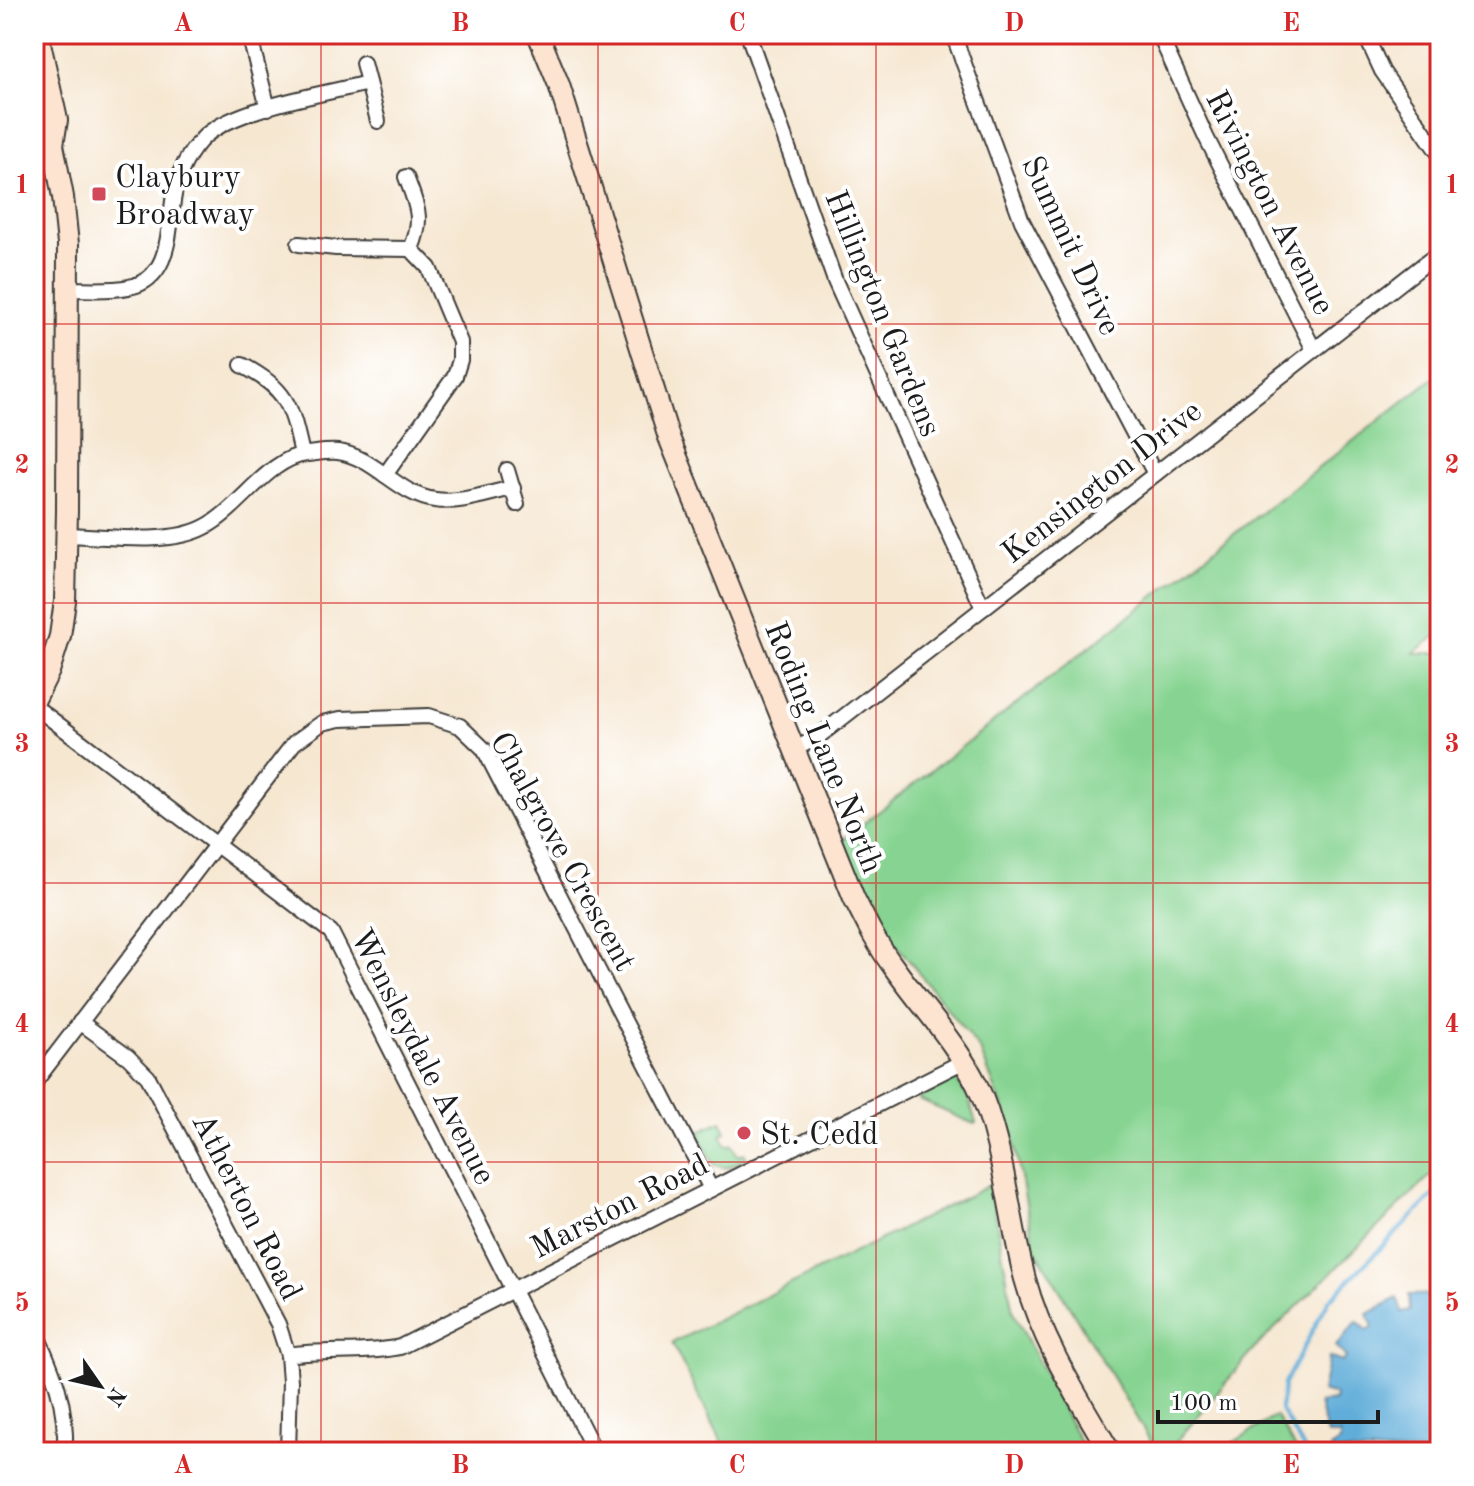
<svg xmlns="http://www.w3.org/2000/svg" width="1474" height="1486" font-family="'Old Standard TT',serif">
  <style>
    .green { fill: #87d492; stroke: #527857; stroke-width: 2 }
    .water { fill: #60add9; stroke: #3e647a; stroke-width: 2 }
    .lines { fill: none; stroke-linecap: round; stroke-linejoin: round }
    .stream { stroke: #60add9; stroke-width: 4 }
    .street-casing { stroke: #3d3a37; stroke-width: 18 }
    .secondary-casing { stroke: #3d3a37; stroke-width: 24 }
    .street { stroke: #fff; stroke-width: 14 }
    .secondary { stroke: #fde4d1; stroke-width: 20 }
    .grid { fill: none; stroke: #d62828; stroke-width: 2; stroke-opacity: 0.55 }
    .poi-dot { fill: #d1495b; stroke: #fff; stroke-width: 3 }
    .labels { text-anchor: middle; stroke-width: 8; stroke-linejoin: round; paint-order: stroke }
    .poi-label { font-size: 32px; fill: #1c1c1c; stroke: #fff; text-anchor: start }
    .street-label { font-size: 32px; fill: #1c1c1c; stroke: #fff }
    .neatline { fill: none; stroke: #d62828; stroke-width: 3 }
    .grid-label { font-size: 26px; text-anchor: middle; font-weight: bold; fill: #d62828 }
  </style>
  <rect width="100%" height="100%" fill="#fff"/>
  <filter id="ink" filterUnits="userSpaceOnUse"><feTurbulence type="fractalNoise" baseFrequency=".0125" numOctaves="2"/><feDisplacementMap in="SourceGraphic" scale="16" xChannelSelector="R" yChannelSelector="G"/><feConvolveMatrix kernelMatrix="1 2 1 2 8 2 1 2 1" color-interpolation-filters="sRGB"/></filter>
  <filter id="wash" filterUnits="userSpaceOnUse"><feTurbulence type="fractalNoise" baseFrequency=".006" numOctaves="4" result="noise"/><feDisplacementMap in="SourceGraphic" scale="32" xChannelSelector="R" yChannelSelector="G"/><feGaussianBlur stdDeviation="1.8" result="paint"/><feColorMatrix in="noise" values="0 0 0 0 0 0 0 0 0 0 0 0 0 0 0 0 0 1.4 0 .05"/><feComposite in="paint" operator="in"/></filter>
  <g filter="url(#wash)">
    <rect width="100%" height="100%" fill="#f6e7d1"/>
    <!-- green -->
    <g class="green">
      <polygon points="1440,373 1440,633 1414,653 1440,653 1440,1166 1253,1350 1168,1452 1157,1452 1035,1249 1012,1132 980,1050 888,934 840,842"/>
      <polygon points="956,1079 968,1097 976,1123 974,1124 919,1100 919,1098"/>
      <polygon points="721,1121 726,1132 721,1135 727,1146 732,1144 738,1156 744,1153 747,1158 727,1168 714,1165 698,1132"/>
      <polygon points="990,1185 1013,1312 1085,1452 727,1452 672,1343"/>
      <polygon points="1276,1416 1298,1452 1218,1452"/>
    </g>
    <!-- water -->
    <polygon class="water" points="1440,1294 1440,1452 1334,1452 1331,1448 1340,1442 1340,1435 1327,1435 1319,1403 1334,1401 1335,1395 1322,1391 1329,1357 1342,1362 1346,1357 1336,1346 1357,1321 1367,1330 1373,1327 1368,1314 1397,1298 1402,1312 1410,1310 1409,1295"/>
    <g class="lines">
      <!-- stream -->
      <polyline class="stream" points="1306,1452 1280,1409 1284,1384 1329,1300 1440,1189"/>
    </g>
  </g>
  <g filter="url(#ink)">
    <g class="lines">
      <!-- street casing -->
      <g class="street-casing">
        <g id="street">
          <polyline points="249,34 268,108"/>
          <polyline points="748,34 835,281 983,608"/>
          <polyline points="953,34 1022,221 1155,474"/>
          <polyline points="1159,34 1206,137 1314,350"/>
          <polyline points="1365,34 1382,71 1440,155"/>
          <polyline points="363,63 378,121"/>
          <polyline points="299,244 336,248 411,249"/>
          <path d="M68 289C88 289 110 291 129 287 172 279 168 227 174 195 178 173 189 151 205 136 238 107 325 94 368 83"/>
          <path d="M242 365C288 390 291 405 302 454"/>
          <polyline points="507,470 517,504"/>
          <path d="M385 475 455 376 460 360V342L429 268 411 249C424 219 417 206 406 177"/>
          <path d="M67 535C108 536 169 546 205 527 240 509 268 458 307 454 317 453 329 451 338 452 375 457 398 495 435 500 459 504 489 493 513 488"/>
          <polyline points="34,706 331,932 595,1452"/>
          <polyline points="794,750 819,736 1440,252"/>
          <polyline points="80,1022 128,1057 148,1077 278,1324 288,1355 290,1381 288,1452"/>
          <polyline points="34,1083 294,743 322,723 340,719 429,716 460,726 484,749 711,1189"/>
          <path d="M34 1329C54 1373 67 1403 65 1452"/>
          <path d="M288 1355C325 1349 362 1355 400 1347L964 1061"/>
        </g>
      </g>
      <!-- secondary casing -->
      <g class="secondary-casing">
        <g id="secondary">
          <path d="M538 34 559 85 668 435 854 898C866 922 877 945 893 966 921 1006 955 1041 977 1085 1003 1139 1009 1219 1025 1279 1042 1342 1077 1396 1110 1452"/>
          <polyline points="34,103 39,123 53,145"/>
          <polyline points="34,701 49,671 60,636 65,601 67,511 68,244 63,197 53,145 57,120 38,34"/>
        </g>
      </g>
      <!-- street -->
      <use href="#street" class="street"/>
      <!-- secondary -->
      <use href="#secondary" class="secondary"/>
    </g>
  </g>
  <!-- grid -->
  <path class="grid" d="M321 34V1452M598 34V1452M876 34V1452M1153 34V1452M34 324H1440M34 603H1440M34 883H1440M34 1162H1440"/>
  <!-- markers -->
  <g class="poi-dot">
    <rect x="91" y="186" width="16" height="16" rx="4"/>
    <circle cx="744" cy="1133" r="8"/>
  </g>
  <g class="labels">
    <!-- poi labels -->
    <g class="poi-label">
      <text x="115" y="187">Claybury<tspan x="115" dy="37">Broadway</tspan></text>
      <text x="760" y="1144">St. Cedd</text>
    </g>
    <!-- street labels -->
    <g class="street-label">
      <text transform="translate(1271 202) rotate(63)" y="11">Rivington Avenue</text>
      <text transform="translate(1072 245) rotate(65)" y="11">Summit Drive</text>
      <text transform="translate(884 313) rotate(68)" y="11">Hillington Gardens</text>
      <text transform="translate(1101 481) rotate(-38)" y="11">Kensington Drive</text>
      <text transform="translate(825 747) rotate(68)" y="11">Roding Lane North</text>
      <text transform="translate(564 851) rotate(61)" y="11">Chalgrove Crescent</text>
      <text transform="translate(424 1056) rotate(63)" y="11">Wensleydale Avenue</text>
      <text transform="translate(619 1205) rotate(-27)" y="11">Marston Road</text>
      <text transform="translate(248 1206) rotate(63)" y="11">Atherton Road</text>
    </g>
  </g>
  <!-- margin -->
  <rect width="1474" height="1486" fill="none" stroke="#fff" stroke-width="88"/>
  <!-- north arrow -->
  <g transform="translate(100 1386) rotate(124)" stroke="#ffffff" stroke-width="6" paint-order="stroke">
  <path d="M0-6L14 30L0 20L-14 30Z" fill="#1c1c1c"/>
  <text y="-12" font-size="22" font-weight="bold" text-anchor="middle" fill="#1c1c1c">N</text>
  </g>
  <!-- scale -->
  <path d="M1158 1410v12h220v-12" fill="none" stroke="#1c1c1c" stroke-width="4"/>
  <text x="1170" y="1410" font-size="24" fill="#1c1c1c" stroke="#ffffff" stroke-width="6" paint-order="stroke">100 m</text>
  <rect x="44" y="44" width="1386" height="1398" class="neatline"/>
  <g class="grid-label">
    <text x="183" y="31">A</text>
    <text x="460" y="31">B</text>
    <text x="737" y="31">C</text>
    <text x="1014" y="31">D</text>
    <text x="1291" y="31">E</text>
    <text x="22" y="193">1</text>
    <text x="1452" y="193">1</text>
    <text x="22" y="473">2</text>
    <text x="1452" y="473">2</text>
    <text x="22" y="752">3</text>
    <text x="1452" y="752">3</text>
    <text x="22" y="1032">4</text>
    <text x="1452" y="1032">4</text>
    <text x="22" y="1311">5</text>
    <text x="1452" y="1311">5</text>
    <text x="183" y="1473">A</text>
    <text x="460" y="1473">B</text>
    <text x="737" y="1473">C</text>
    <text x="1014" y="1473">D</text>
    <text x="1291" y="1473">E</text>
  </g>
</svg>
